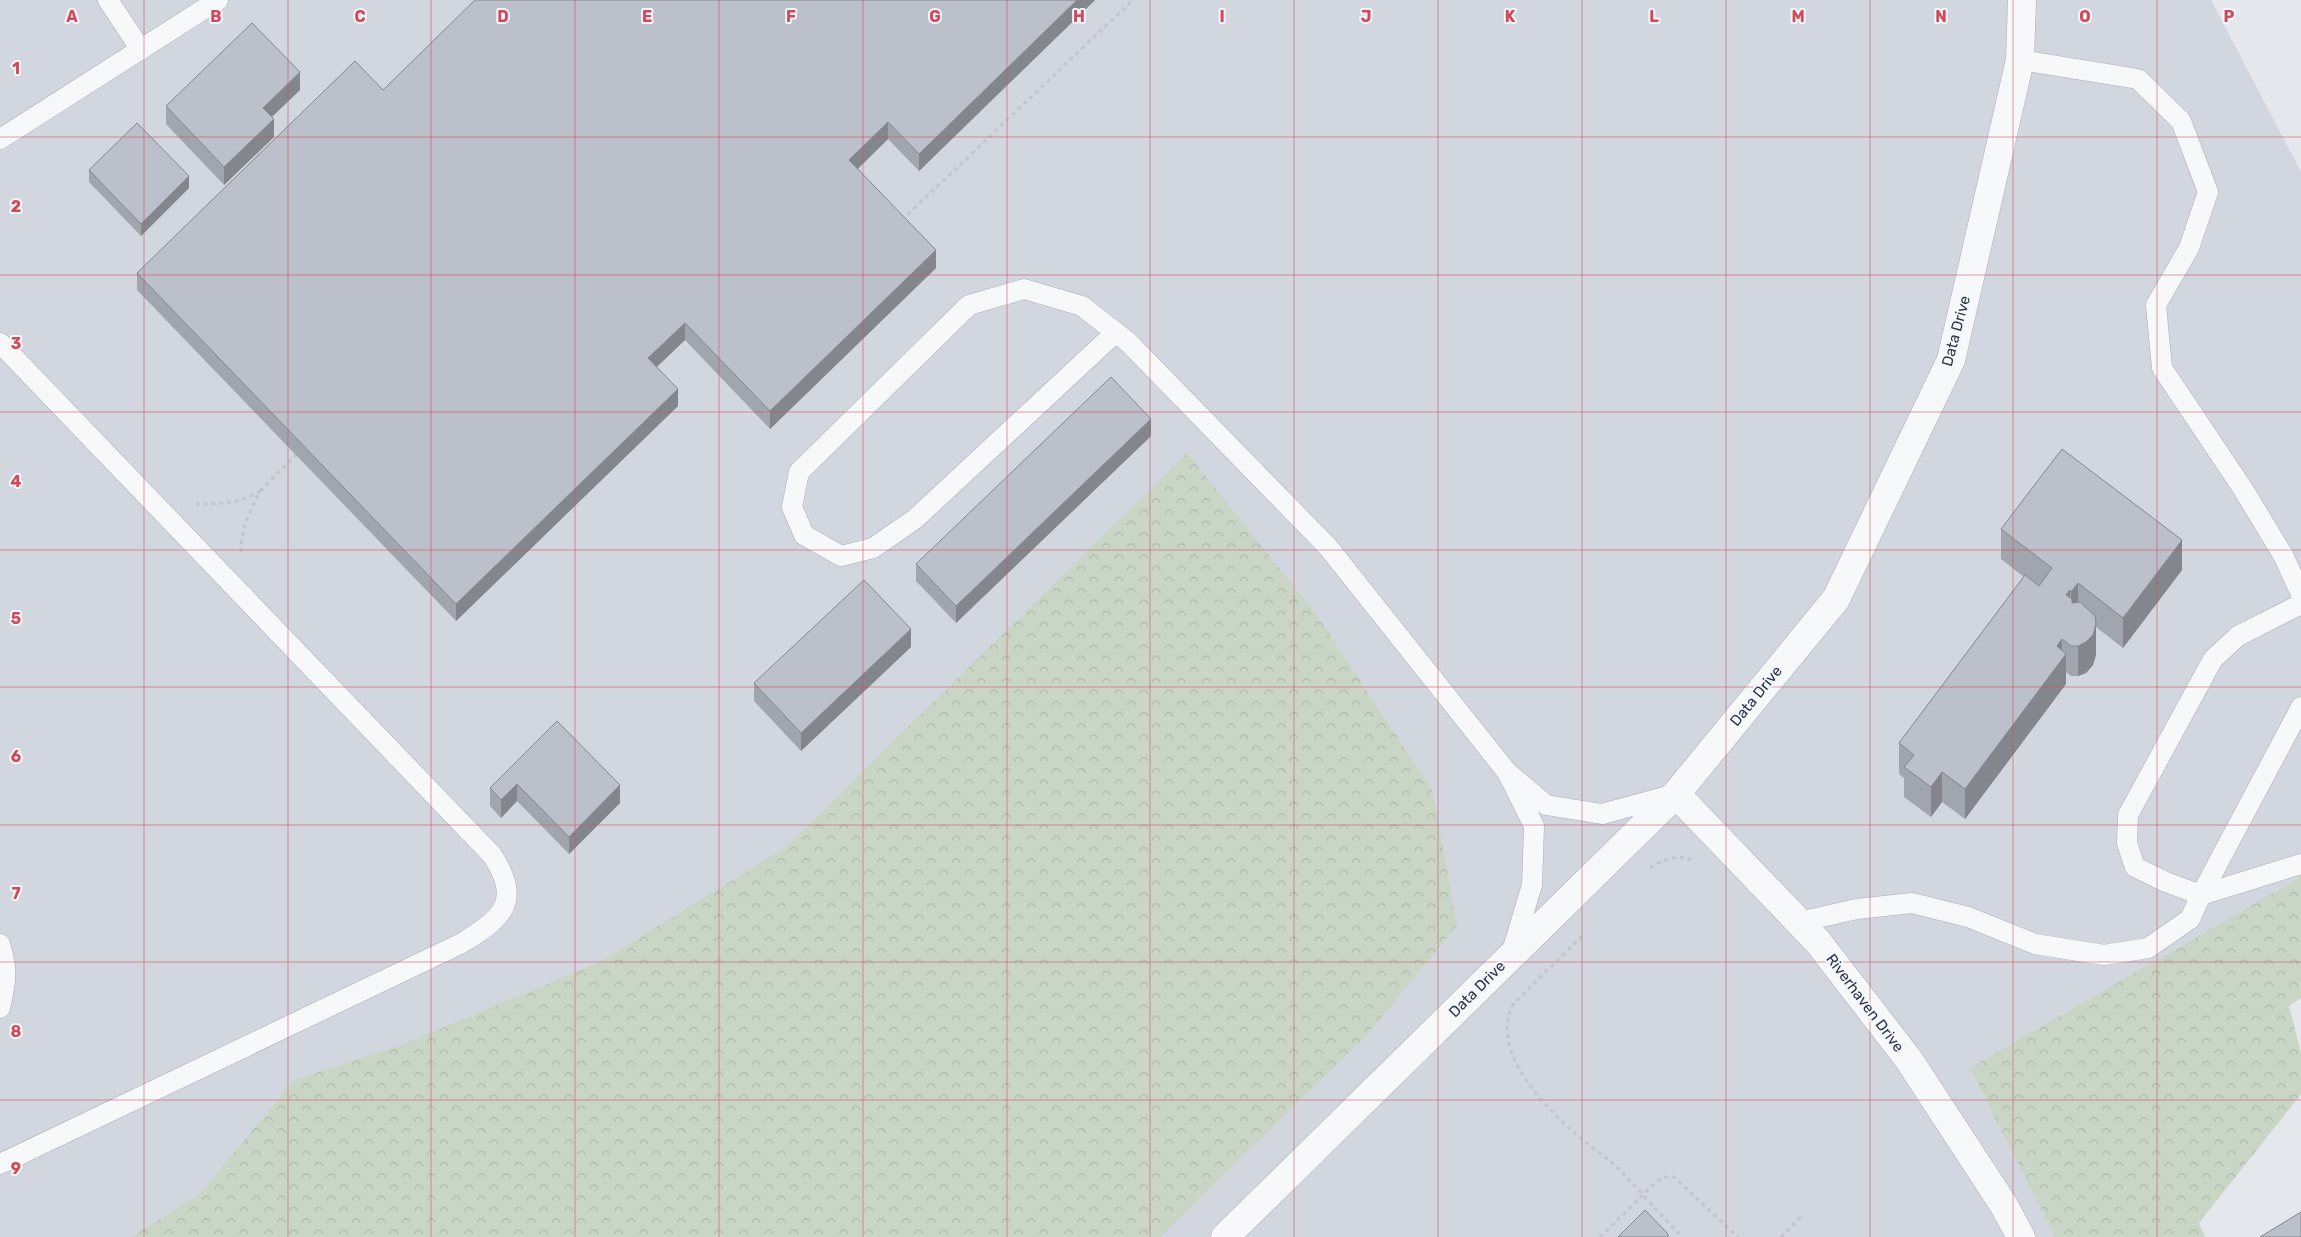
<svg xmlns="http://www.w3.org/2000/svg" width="2301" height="1237" font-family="Rubik,sans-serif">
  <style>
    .built { fill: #d2d6de }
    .forest { fill: url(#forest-crowns) }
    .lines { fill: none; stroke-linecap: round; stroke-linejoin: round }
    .lane-casing { stroke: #a9aeb7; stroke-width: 21 }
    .street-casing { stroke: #a9aeb7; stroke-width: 29 }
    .path { stroke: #c2c5cb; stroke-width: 3; stroke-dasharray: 4 4; stroke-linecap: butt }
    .lane { stroke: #f7f8fa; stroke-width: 20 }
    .street { stroke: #f7f8fa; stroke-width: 28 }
    .wall { fill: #a1a5ae }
    .shaded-wall { fill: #83868d }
    .building { fill: #bbc0ca; stroke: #83868d }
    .grid { fill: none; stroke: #d1495b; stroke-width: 1; stroke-opacity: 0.55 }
    .labels { text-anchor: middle; stroke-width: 4; stroke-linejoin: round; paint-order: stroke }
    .street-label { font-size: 15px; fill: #2b3445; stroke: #f4f6f9 }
    .grid-label { font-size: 16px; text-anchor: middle; font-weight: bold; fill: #d1495b; stroke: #f4f6f9; stroke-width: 4; stroke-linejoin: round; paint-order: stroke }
  </style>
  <defs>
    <pattern id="forest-crowns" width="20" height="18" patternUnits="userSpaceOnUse" patternTransform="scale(1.25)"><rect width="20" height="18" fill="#c9d6c5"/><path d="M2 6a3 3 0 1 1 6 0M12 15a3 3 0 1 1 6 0" fill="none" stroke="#adb8ab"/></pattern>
  </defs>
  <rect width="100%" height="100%" fill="#e4e7ec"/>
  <!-- built -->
  <polygon class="built" points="0,0 2211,0 2301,172 2301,913 2064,1237 0,1237"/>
  <!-- forest -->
  <g class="forest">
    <polygon points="1187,453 1317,615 1433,792 1457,926 1364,1038 1160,1237 131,1237 199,1195 294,1080 399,1046 600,962 786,847"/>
    <polygon points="2301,877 2301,998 2289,1006 2301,1053 2301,1094 2199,1223 2205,1237 2055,1237 1970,1068"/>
  </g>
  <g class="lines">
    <!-- lane casing -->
    <g class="lane-casing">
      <g id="lane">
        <polyline points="108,0 141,50"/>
        <polyline points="2020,60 2138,79 2181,121 2208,192 2189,248 2156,305 2162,368 2243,489 2283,555 2301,594"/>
        <polyline points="0,139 218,0"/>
        <polyline points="1116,332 915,519 873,548 841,556 804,535 792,507 799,472 969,305 1024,289 1082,306 1128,342 1328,547 1507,772"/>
        <path d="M0 343 492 855C522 900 504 918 462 943L0 1164"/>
        <polyline points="2301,604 2238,636 2213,659 2128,815 2127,843 2135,867 2166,882 2201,895 2301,707"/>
        <polyline points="1799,922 1857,909 1912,903 1968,917 2035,944 2104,955 2148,948 2190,919 2201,895 2301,864"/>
        <path d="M0 944C8 969 6 982 0 1008"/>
        <polyline points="1511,955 1532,885 1534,826 1507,772 1546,805 1602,814 1676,794"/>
      </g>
    </g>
    <!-- street casing -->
    <g class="street-casing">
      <g id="street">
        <polyline points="1676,794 1818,942 1909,1060 2003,1204 2021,1237"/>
        <polyline points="1225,1237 1676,794 1836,599 1951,360 2020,60 2022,0"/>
      </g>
    </g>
    <!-- path -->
    <g class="path">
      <polyline points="902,220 1133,0"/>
      <polyline points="260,491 296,455"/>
      <path d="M195 504C220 504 239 504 260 491 250 511 241 529 241 552"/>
      <path d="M1650 868C1663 860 1678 853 1693 861"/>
      <path d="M1582 936 1514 1003C1486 1051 1550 1113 1584 1141 1595 1150 1607 1158 1617 1167 1639 1190 1660 1214 1682 1237"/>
      <polyline points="1600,1237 1656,1182 1665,1177 1674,1177 1738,1237"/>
      <polyline points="1781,1237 1804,1214"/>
    </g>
    <!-- lane -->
    <use href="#lane" class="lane"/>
    <!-- street -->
    <use href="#street" class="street"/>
  </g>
  <!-- wall -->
  <g class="wall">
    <polygon points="1095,0 919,171 888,139 858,169 936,268 770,429 685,340 657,367 678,406 456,621 137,290 137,273 383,90"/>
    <polygon points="300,90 272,117 274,137 224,185 166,124 166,106"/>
    <polygon points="89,170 189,188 141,236 89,182"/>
    <polygon points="1151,436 956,623 916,581 916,564"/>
    <polygon points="2001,529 2182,570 2123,648 2096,627 2096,655 2093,665 2086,673 2078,676 2071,676 2066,672 2066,684 1965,819 1942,802 1931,817 1904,797 1904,778 1899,774 1899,743 2024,577 2001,559"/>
    <polygon points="911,647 801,751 754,701 754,683"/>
    <polygon points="557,721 620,803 569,854 517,801 501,818 490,806 490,788"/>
  </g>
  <!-- shaded-wall -->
  <g class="shaded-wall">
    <polygon points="1077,0 1095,0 919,171 919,154"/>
    <polygon points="300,72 300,90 263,125 263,108"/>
    <polygon points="274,119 274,137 224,185 224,167"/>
    <polygon points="888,122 888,139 849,177 849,160"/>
    <polygon points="189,176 189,188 141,236 141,224"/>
    <polygon points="936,250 936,268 770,429 770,411"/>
    <polygon points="685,323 685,340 648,375 648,358"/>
    <polygon points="678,389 678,406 456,621 456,604"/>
    <polygon points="1151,419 1151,436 956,623 956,606"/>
    <polygon points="2182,540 2182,570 2123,648 2123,618"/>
    <polygon points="2078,583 2078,614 2071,622 2071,592"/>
    <polygon points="2070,590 2070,620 2066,595"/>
    <polygon points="2096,624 2096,655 2093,665 2086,673 2078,676 2078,646"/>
    <polygon points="911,629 911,647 801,751 801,733"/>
    <polygon points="2062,639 2062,659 2066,654 2066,684 1965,819 1965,789"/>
    <polygon points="1942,772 1942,802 1931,817 1931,787"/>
    <polygon points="517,784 517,801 501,818 501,800"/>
    <polygon points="620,785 620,803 569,854 569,837"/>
  </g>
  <!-- building -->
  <g class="building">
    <polygon points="475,0 1077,0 919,154 888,122 849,160 936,250 770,411 685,323 648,358 678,389 456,604 137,273 355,61 383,90"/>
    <polygon points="252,23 300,72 263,108 274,119 224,167 166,106"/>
    <polygon points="137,123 189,176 141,224 89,170"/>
    <polygon points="1111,377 1151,419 956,606 916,564"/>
    <polygon points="2062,449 2182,540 2123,618 2078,583 2071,592 2070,590 2066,595 2072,599 2072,603 2080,602 2095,616 2096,624 2093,635 2086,642 2078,646 2071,646 2062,639 2057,646 2066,654 1965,789 1942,772 1931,787 1904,767 1914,755 1899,743 2025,575 2039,586 2052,568 2001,529"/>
    <polygon points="864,580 911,629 801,733 754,683"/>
    <polygon points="557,721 620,785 569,837 517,784 501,800 490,788"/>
    <polygon points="1645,1210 1668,1234 1668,1237 1618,1237"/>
    <polygon points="2301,1212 2301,1237 2260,1237"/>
  </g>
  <!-- grid -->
  <path class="grid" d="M144 0V1237M288 0V1237M431 0V1237M575 0V1237M719 0V1237M863 0V1237M1007 0V1237M1150 0V1237M1294 0V1237M1438 0V1237M1582 0V1237M1726 0V1237M1870 0V1237M2013 0V1237M2157 0V1237M0 137H2301M0 275H2301M0 412H2301M0 550H2301M0 687H2301M0 825H2301M0 962H2301M0 1100H2301"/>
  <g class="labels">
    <!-- street labels -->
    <g class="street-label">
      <text transform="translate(1956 331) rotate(-75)" y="5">Data Drive</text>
      <text transform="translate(1756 696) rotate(-51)" y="5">Data Drive</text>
      <text transform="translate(1477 989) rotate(-45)" y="5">Data Drive</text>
      <text transform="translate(1865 1003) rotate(53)" y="5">Riverhaven Drive</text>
    </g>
  </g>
  <g class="grid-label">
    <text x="72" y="22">A</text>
    <text x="216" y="22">B</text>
    <text x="360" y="22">C</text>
    <text x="503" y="22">D</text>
    <text x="647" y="22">E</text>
    <text x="791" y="22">F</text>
    <text x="935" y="22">G</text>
    <text x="1079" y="22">H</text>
    <text x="1222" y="22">I</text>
    <text x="1366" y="22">J</text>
    <text x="1510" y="22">K</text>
    <text x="1654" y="22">L</text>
    <text x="1798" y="22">M</text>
    <text x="1941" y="22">N</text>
    <text x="2085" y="22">O</text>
    <text x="2229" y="22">P</text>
    <text x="16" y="74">1</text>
    <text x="16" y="212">2</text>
    <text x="16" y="349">3</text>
    <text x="16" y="487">4</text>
    <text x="16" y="624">5</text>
    <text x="16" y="762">6</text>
    <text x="16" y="899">7</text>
    <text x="16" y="1037">8</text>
    <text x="16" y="1174">9</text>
  </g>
</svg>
